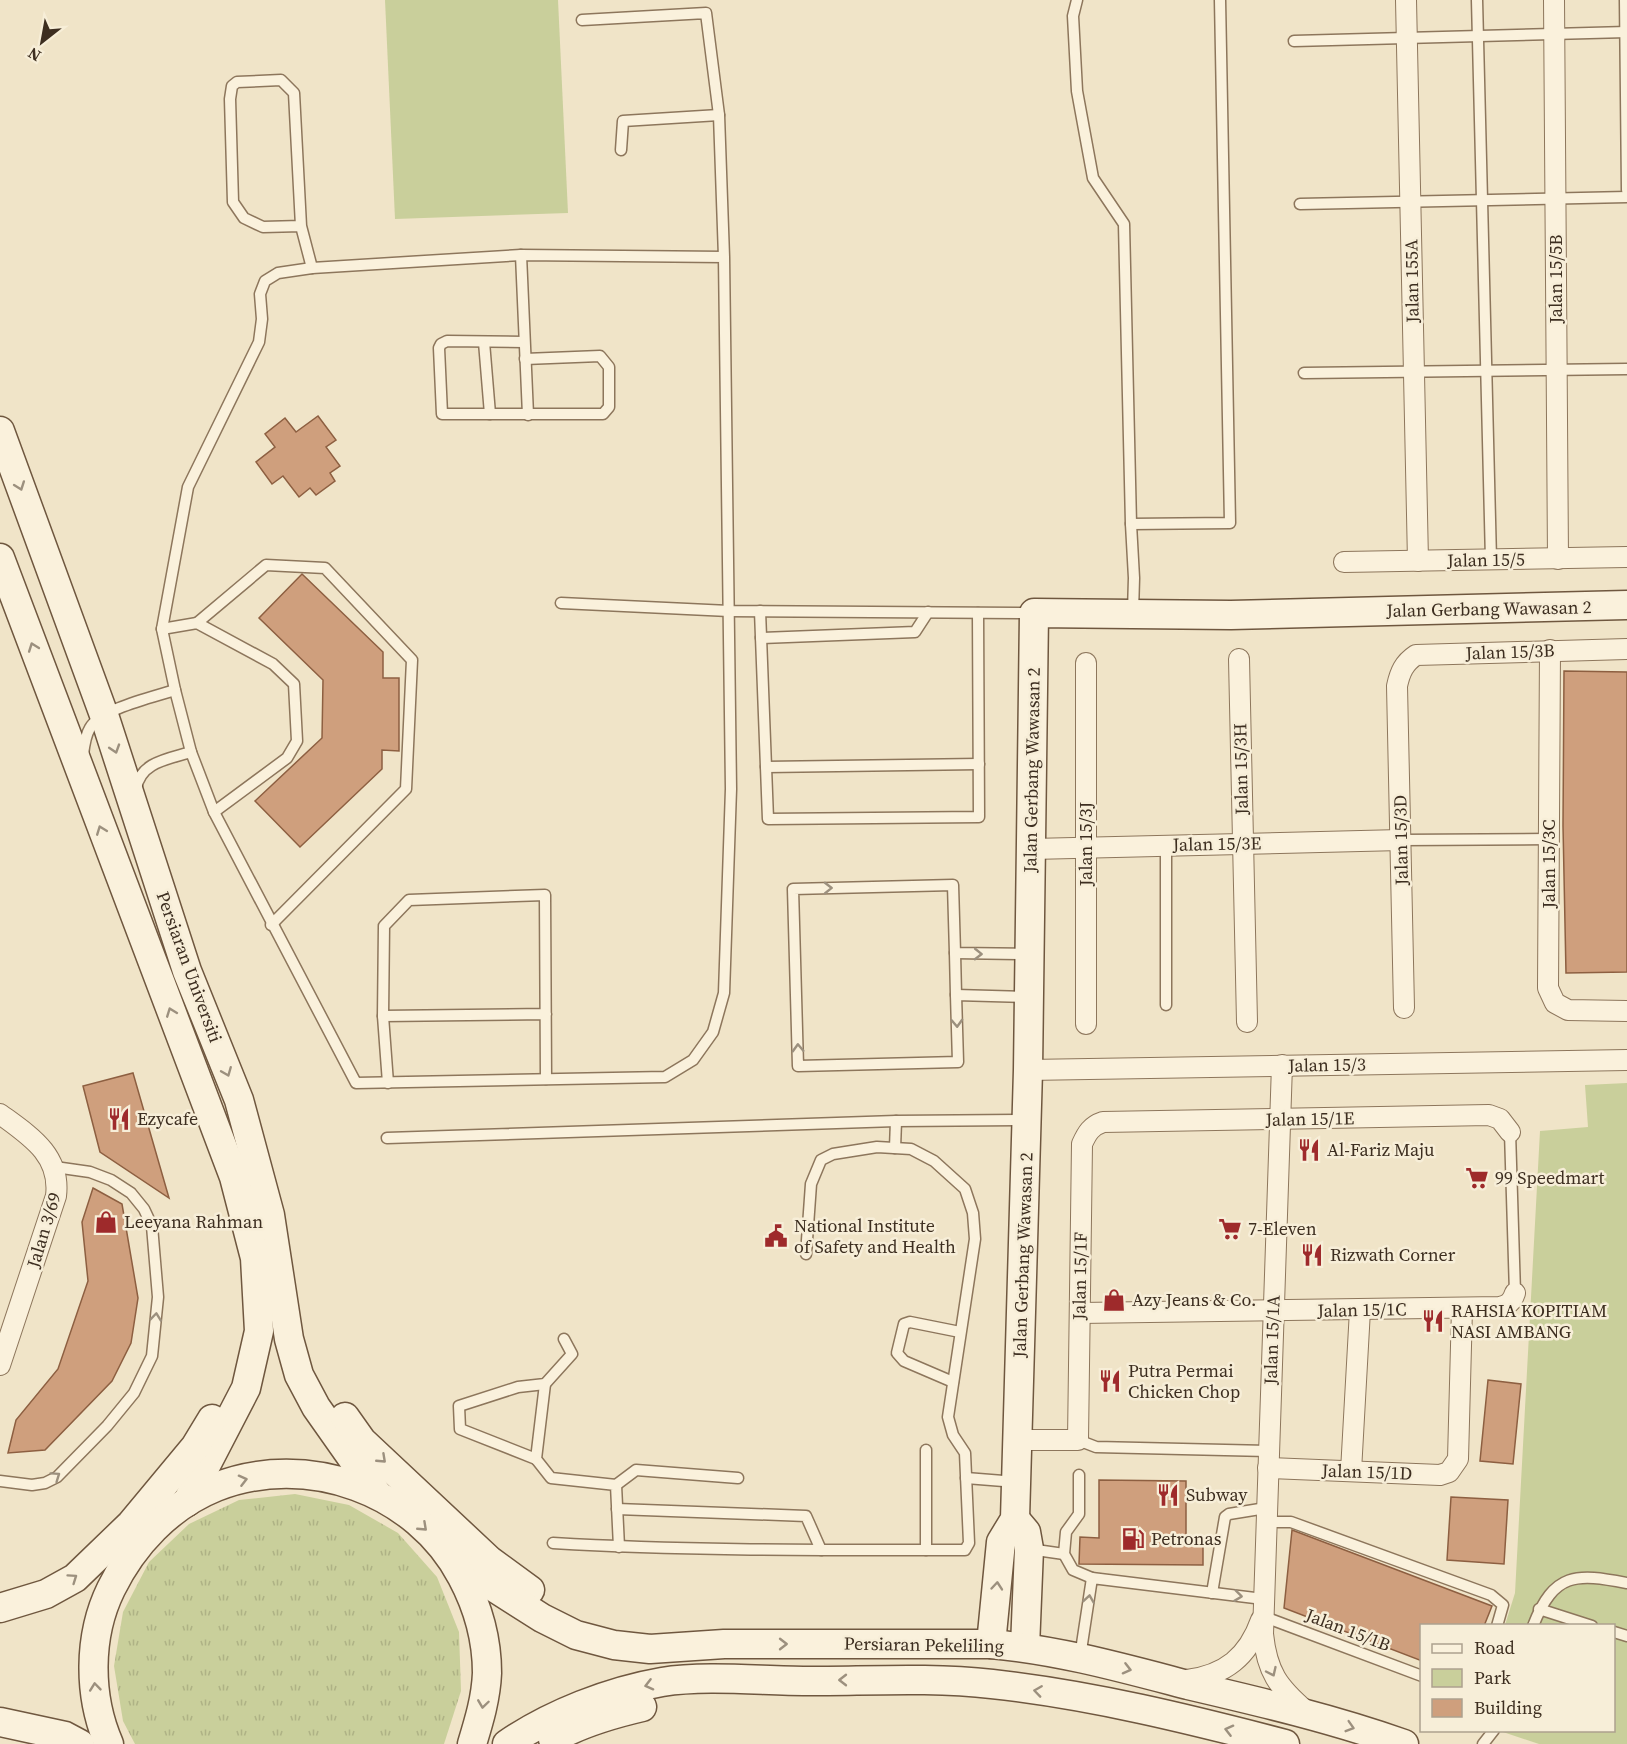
<svg xmlns="http://www.w3.org/2000/svg" width="1627" height="1744" font-family="'Source Serif 4',serif">
  <style>
    .grass { fill: url(#grass-tufts) }
    .park { fill: #c9cf9b }
    .building { fill: #cf9f7d; stroke: #8d5f41; stroke-width: 1.5 }
    .lines { fill: none; stroke-linecap: round; stroke-linejoin: round }
    .lane-casing { stroke: #8d765c; stroke-width: 13 }
    .street-casing { stroke: #8d765c; stroke-width: 22 }
    .secondary-casing { stroke: #6f573f; stroke-width: 31 }
    .lane { stroke: #faf1dc; stroke-width: 10 }
    .street { stroke: #faf1dc; stroke-width: 20 }
    .secondary { stroke: #faf1dc; stroke-width: 28 }
    .oneway { stroke: #9c907e }
    .labels { text-anchor: middle; stroke-width: 5; stroke-linejoin: round; paint-order: stroke }
    .street-label { font-size: 18px; fill: #3d2e20; stroke: #f7eed8 }
    .poi-label { font-size: 18px; fill: #3d2e20; stroke: #f7eed8; text-anchor: start }
  </style>
  <defs>
    <pattern id="grass-tufts" width="24" height="20" patternUnits="userSpaceOnUse" patternTransform="scale(1.5)"><rect width="24" height="20" fill="#c9cf9b"/><path d="M3 7l-1-3M5 7V3M7 7l1-3M15 17l-1-3M17 17v-4M19 17l1-3" fill="none" stroke="#aeb285"/></pattern>
  </defs>
  <rect width="100%" height="100%" fill="#f0e4c8"/>
  <!-- grass -->
  <polygon class="grass" points="295,1494 349,1505 398,1533 437,1577 459,1632 461,1691 444,1744 135,1744 123,1721 114,1666 123,1612 149,1562 189,1524 239,1500"/>
  <!-- park -->
  <g class="park">
    <polygon points="385,0 558,0 568,213 395,219"/>
    <polygon points="1627,1083 1627,1744 1539,1744 1500,1731 1614,1730 1614,1626 1505,1625 1515,1593 1540,1131 1588,1127 1585,1085"/>
  </g>
  <!-- building -->
  <g class="building">
    <polygon points="318,416 336,440 326,447 340,466 330,473 335,481 316,495 310,488 299,497 283,476 272,484 256,462 275,447 265,434 285,418 296,432"/>
    <polygon points="302,574 383,652 383,678 399,678 399,751 382,750 382,769 300,847 255,801 322,738 323,680 259,618"/>
    <polygon points="1564,671 1627,672 1627,972 1566,973 1563,826"/>
    <polygon points="133,1073 169,1198 100,1152 83,1086"/>
    <polygon points="93,1188 122,1204 138,1298 131,1343 112,1381 45,1450 8,1453 16,1420 58,1369 88,1281 82,1222"/>
    <polygon points="1488,1380 1521,1384 1513,1464 1480,1461"/>
    <polygon points="1099,1480 1186,1481 1186,1541 1203,1541 1203,1565 1079,1564 1080,1537 1099,1538"/>
    <polygon points="1451,1497 1508,1500 1504,1564 1447,1560"/>
    <polygon points="1292,1530 1492,1606 1484,1626 1422,1626 1422,1661 1284,1608"/>
  </g>
  <g class="lines">
    <!-- lane casing -->
    <g class="lane-casing">
      <g id="lane">
        <polyline points="1077,0 1073,16 1077,91 1093,178 1124,224 1131,524 1134,578 1133,612"/>
        <polyline points="1477,0 1491,560"/>
        <polyline points="1625,0 1627,190"/>
        <polyline points="582,20 706,13 719,115 724,257 731,789 724,993 713,1032 693,1060 665,1077 356,1083 214,812 191,752 175,690 162,629 188,487 259,342 262,319 260,294 265,281 278,273 312,268 521,255 724,257"/>
        <polyline points="1294,41 1627,32"/>
        <polyline points="621,150 623,121 719,115"/>
        <polyline points="1300,204 1627,197"/>
        <polyline points="301,226 263,227 244,218 233,202 230,99 232,86 237,82 281,80 294,93 301,226 312,268"/>
        <polyline points="521,255 528,415"/>
        <polyline points="484,342 490,414"/>
        <polyline points="524,342 447,341 441,344 439,348 442,414 603,414 609,407 609,367 600,356 525,359"/>
        <polyline points="1304,373 1627,369"/>
        <polyline points="1131,524 1230,523 1220,0"/>
        <polyline points="561,603 729,611 1033,613"/>
        <polyline points="760,611 768,819 979,817 978,613"/>
        <polyline points="197,623 266,565 325,568 412,660 406,789 271,925"/>
        <polyline points="162,629 197,623 273,664 294,684 297,741 287,758 214,812"/>
        <polyline points="761,638 915,632 928,612"/>
        <path d="M83 755C84 746 85 736 90 728 100 709 154 697 175 690"/>
        <polyline points="766,767 979,764"/>
        <path d="M136 789C140 762 168 759 191 752"/>
        <polyline points="1401,840 1549,839"/>
        <polyline points="955,953 956,995"/>
        <polyline points="1027,954 955,953 953,885 793,889 798,1066 958,1062 956,995 1027,997"/>
        <polyline points="1166,1005 1166,846"/>
        <polyline points="546,1014 383,1016 384,926 409,900 545,895 546,1079"/>
        <polyline points="383,1016 388,1083"/>
        <polyline points="1510,1132 1515,1293"/>
        <polyline points="387,1138 896,1121 1026,1120"/>
        <polyline points="895,1148 896,1121"/>
        <polyline points="953,1382 904,1361 897,1353 904,1324 910,1322 960,1332"/>
        <polyline points="545,1384 536,1459 551,1478 616,1485 619,1547"/>
        <polyline points="1078,1440 1096,1447 1268,1451"/>
        <polyline points="536,1459 460,1429 459,1406 518,1387 545,1384 572,1354 564,1339"/>
        <polyline points="1079,1475 1079,1514 1066,1532 1064,1554 1073,1570 1092,1578"/>
        <polyline points="966,1478 1016,1482"/>
        <polyline points="0,1481 32,1485 45,1483 57,1477 107,1426 134,1393 152,1356 158,1297 152,1226 144,1209 131,1193 111,1180 90,1172 55,1167"/>
        <polyline points="616,1485 636,1470 738,1478"/>
        <polyline points="617,1509 806,1516 821,1550"/>
        <polyline points="1266,1522 1291,1522 1491,1595 1503,1605 1497,1626"/>
        <path d="M553 1543C690 1551 827 1550 965 1550L969 1543 965 1453 953 1435 948 1417 975 1239 973 1213 965 1189 934 1161 911 1149 877 1147 833 1154 821 1160 811 1184 806 1254"/>
        <polyline points="1029,1549 1064,1554"/>
        <polyline points="926,1550 926,1450"/>
        <polyline points="1212,1593 1225,1517 1229,1514 1266,1508"/>
        <polyline points="1539,1609 1592,1626"/>
        <polyline points="1262,1616 1422,1676"/>
        <path d="M1533 1626C1554 1572 1576 1573 1627 1583"/>
        <polyline points="1614,1632 1627,1636"/>
        <polyline points="1080,1657 1092,1578 1263,1599"/>
        <polyline points="1483,1744 1494,1730"/>
      </g>
    </g>
    <!-- street casing -->
    <g class="street-casing">
      <g id="street">
        <polyline points="1406,0 1418,561"/>
        <polyline points="1554,0 1558,559"/>
        <polyline points="1344,562 1627,557"/>
        <polyline points="1550,650 1548,988 1555,1003 1568,1010 1627,1011"/>
        <polyline points="1239,659 1247,1022"/>
        <polyline points="1032,849 1401,840"/>
        <path d="M1404 1008 1397 686C1400 672 1404 663 1416 655L1627 649"/>
        <polyline points="1086,1024 1086,663"/>
        <path d="M1282 1065 1263 1634C1267 1672 1278 1687 1306 1711"/>
        <polyline points="1028,1070 1627,1060"/>
        <path d="M0 1114C30 1136 61 1155 56 1196L0 1365"/>
        <path d="M1080 1313 1500 1307C1508 1305 1512 1302 1515 1293"/>
        <path d="M1018 1440H1078L1082 1144C1087 1133 1091 1126 1103 1122L1489 1115 1500 1119 1510 1132"/>
        <polyline points="1268,1468 1440,1475 1449,1472 1458,1459 1462,1308"/>
        <polyline points="1351,1471 1360,1310"/>
        <path d="M1187 1680C1225 1675 1248 1657 1261 1620"/>
      </g>
    </g>
    <!-- secondary casing -->
    <g class="secondary-casing">
      <g id="secondary">
        <polyline points="0,431 104,715 187,971 239,1100 270,1215 289,1339 299,1375 316,1407 378,1495"/>
        <polyline points="0,558 234,1177 255,1258 259,1331 246,1388 187,1502"/>
        <polyline points="345,1417 362,1441 489,1560 530,1590"/>
        <polyline points="1015,1519 1026,1532 1029,1549 1025,1647"/>
        <path d="M454 1562 542 1618 576 1635 614 1645 650 1649 724 1644H991C1059 1650 1123 1668 1188 1685 1261 1702 1333 1719 1404 1744"/>
        <polyline points="0,1608 46,1594 75,1578 131,1524 195,1447 212,1419"/>
        <polyline points="991,1644 1001,1542 1015,1519 1028,1070 1034,613 1231,615 1627,605"/>
        <polyline points="0,1722 65,1736 80,1744"/>
        <path d="M553 1739C580 1723 612 1714 642 1707"/>
        <path d="M109 1744C88 1696 88 1636 111 1589 133 1544 169 1506 216 1487 307 1451 417 1491 462 1577 478 1607 487 1639 487 1673 486 1698 479 1721 472 1744"/>
        <path d="M507 1744C551 1714 610 1691 662 1682 707 1675 761 1681 807 1681 869 1681 931 1677 992 1684 1092 1695 1189 1719 1285 1744"/>
      </g>
    </g>
    <!-- lane -->
    <use href="#lane" class="lane"/>
    <!-- street -->
    <use href="#street" class="street"/>
    <!-- secondary -->
    <use href="#secondary" class="secondary"/>
  </g>
  <!-- one-way arrows -->
  <defs><path id="oneway-chevron" d="M-2-3.5L2.5 0L-2 3.5" fill="none" stroke-width="1.6" stroke-linecap="round" stroke-linejoin="round" transform="scale(1.5)"/></defs>
  <g class="oneway">
    <use href="#oneway-chevron" transform="translate(20 486) rotate(70)"/>
    <use href="#oneway-chevron" transform="translate(33 647) rotate(-110)"/>
    <use href="#oneway-chevron" transform="translate(115 749) rotate(72)"/>
    <use href="#oneway-chevron" transform="translate(101 830) rotate(-111)"/>
    <use href="#oneway-chevron" transform="translate(828 888) rotate(-1)"/>
    <use href="#oneway-chevron" transform="translate(978 954) rotate(1)"/>
    <use href="#oneway-chevron" transform="translate(171 1012) rotate(-111)"/>
    <use href="#oneway-chevron" transform="translate(957 1023) rotate(88)"/>
    <use href="#oneway-chevron" transform="translate(798 1048) rotate(-92)"/>
    <use href="#oneway-chevron" transform="translate(227 1072) rotate(68)"/>
    <use href="#oneway-chevron" transform="translate(156 1317) rotate(-84)"/>
    <use href="#oneway-chevron" transform="translate(382 1459) rotate(43)"/>
    <use href="#oneway-chevron" transform="translate(56 1476) rotate(-35)"/>
    <use href="#oneway-chevron" transform="translate(243 1480) rotate(-14)"/>
    <use href="#oneway-chevron" transform="translate(423 1527) rotate(43)"/>
    <use href="#oneway-chevron" transform="translate(73 1578) rotate(-35)"/>
    <use href="#oneway-chevron" transform="translate(997 1586) rotate(-85)"/>
    <use href="#oneway-chevron" transform="translate(1238 1596) rotate(7)"/>
    <use href="#oneway-chevron" transform="translate(1089 1599) rotate(-81)"/>
    <use href="#oneway-chevron" transform="translate(783 1644)"/>
    <use href="#oneway-chevron" transform="translate(1127 1669) rotate(14)"/>
    <use href="#oneway-chevron" transform="translate(1272 1672) rotate(65)"/>
    <use href="#oneway-chevron" transform="translate(843 1680) rotate(180)"/>
    <use href="#oneway-chevron" transform="translate(649 1685) rotate(166)"/>
    <use href="#oneway-chevron" transform="translate(95 1687) rotate(-96)"/>
    <use href="#oneway-chevron" transform="translate(1038 1691) rotate(-172)"/>
    <use href="#oneway-chevron" transform="translate(483 1704) rotate(98)"/>
    <use href="#oneway-chevron" transform="translate(1350 1727) rotate(17)"/>
    <use href="#oneway-chevron" transform="translate(1229 1730) rotate(-166)"/>
  </g>
  <!-- icons -->
  <defs>
    <g id="restaurant-bare" transform="scale(1.8)"><path d="M-5-6h1v4h1v-4h1v4h1v-4h1v5L-1.5 .5V6h-2V.5L-5-1ZM5-6V6H3V1.5H1.5Q1.5-4 5-6Z" fill="#9e2a2b" stroke="#f7eed8" stroke-width="2.5" paint-order="stroke"/></g>
    <g id="supermarket-bare" transform="scale(1.8)"><path d="M-6-5.5h2.5l.6 2H6L4.5 2H-2.5L-4.4-4H-6ZM-1.5 3.2a1.3 1.3 0 1 0 .1 0ZM3 3.2a1.3 1.3 0 1 0 .1 0Z" fill="#9e2a2b" stroke="#f7eed8" stroke-width="2.5" paint-order="stroke"/></g>
    <g id="shop-bare" transform="scale(1.8)"><path d="M-5-2.5h2.3a2.7 3.5 0 0 1 5.4 0H5L5.5 6h-11ZM-1.5-2.5h3a1.5 2.3 0 0 0-3 0Z" fill="#9e2a2b" stroke="#f7eed8" stroke-width="2.5" paint-order="stroke"/></g>
    <g id="civic-bare" transform="scale(1.8)"><path d="M-.6-6.5H3V-4.5H.6V-3L4-1V1h2V6H-6V1h2V-1L-.6-3ZM-1.2 2.5V6h2.4V2.5Z" fill="#9e2a2b" stroke="#f7eed8" stroke-width="2.5" paint-order="stroke"/></g>
    <g id="fuel-bare" transform="scale(1.8)"><path d="M-5.5-6h7V0h2V4h1.3V-2.5L3-4.5l.8-.8L6-3V5H2.5V1h-1V6h-7ZM-4.2-4.7v3.2H.2V-4.7Z" fill="#9e2a2b" stroke="#f7eed8" stroke-width="2.5" paint-order="stroke"/></g>
  </defs>
  <g fill-rule="evenodd">
    <use href="#restaurant-bare" x="119" y="1119"/>
    <use href="#restaurant-bare" x="1309" y="1150"/>
    <use href="#supermarket-bare" x="1477" y="1178"/>
    <use href="#shop-bare" x="106" y="1222"/>
    <use href="#supermarket-bare" x="1230" y="1229"/>
    <use href="#civic-bare" x="776" y="1236"/>
    <use href="#restaurant-bare" x="1312" y="1255"/>
    <use href="#shop-bare" x="1114" y="1300"/>
    <use href="#restaurant-bare" x="1433" y="1321"/>
    <use href="#restaurant-bare" x="1110" y="1381"/>
    <use href="#restaurant-bare" x="1168" y="1495"/>
    <use href="#fuel-bare" x="1133" y="1539"/>
  </g>
  <g class="labels">
    <!-- street labels -->
    <g class="street-label">
      <text transform="translate(1556 279) rotate(-90)" y="6">Jalan 15/5B</text>
      <text transform="translate(1412 281) rotate(-91)" y="6">Jalan 155A</text>
      <text transform="translate(1486 560) rotate(-1)" y="6">Jalan 15/5</text>
      <text transform="translate(1489 609) rotate(-1)" y="6">Jalan Gerbang Wawasan 2</text>
      <text transform="translate(1510 652) rotate(-2)" y="6">Jalan 15/3B</text>
      <text transform="translate(1241 769) rotate(-91)" y="6">Jalan 15/3H</text>
      <text transform="translate(1032 770) rotate(-89)" y="6">Jalan Gerbang Wawasan 2</text>
      <text transform="translate(1401 840) rotate(-91)" y="6">Jalan 15/3D</text>
      <text transform="translate(1086 844) rotate(-90)" y="6">Jalan 15/3J</text>
      <text transform="translate(1217 844) rotate(-1)" y="6">Jalan 15/3E</text>
      <text transform="translate(1549 864) rotate(-90)" y="6">Jalan 15/3C</text>
      <text transform="translate(189 967) rotate(70)" y="6">Persiaran Universiti</text>
      <text transform="translate(1327 1065) rotate(-1)" y="6">Jalan 15/3</text>
      <text transform="translate(1310 1119) rotate(-1)" y="6">Jalan 15/1E</text>
      <text transform="translate(44 1230) rotate(-73)" y="6">Jalan 3/69</text>
      <text transform="translate(1023 1255) rotate(-88)" y="6">Jalan Gerbang Wawasan 2</text>
      <text transform="translate(1080 1276) rotate(-89)" y="6">Jalan 15/1F</text>
      <text transform="translate(1362 1310) rotate(-1)" y="6">Jalan 15/1C</text>
      <text transform="translate(1272 1340) rotate(-88)" y="6">Jalan 15/1A</text>
      <text transform="translate(1367 1472) rotate(2)" y="6">Jalan 15/1D</text>
      <text transform="translate(1348 1630) rotate(21)" y="6">Jalan 15/1B</text>
      <text transform="translate(924 1645) rotate(1)" y="6">Persiaran Pekeliling</text>
    </g>
    <!-- poi labels -->
    <g class="poi-label">
      <text x="137" y="1125">Ezycafe</text>
      <text x="1327" y="1156">Al-Fariz Maju</text>
      <text x="1495" y="1184">99 Speedmart</text>
      <text x="124" y="1228">Leeyana Rahman</text>
      <text x="794" y="1232">National Institute<tspan x="794" dy="21">of Safety and Health</tspan></text>
      <text x="1248" y="1235">7-Eleven</text>
      <text x="1330" y="1261">Rizwath Corner</text>
      <text x="1132" y="1306">Azy Jeans &amp; Co.</text>
      <text x="1451" y="1317">RAHSIA KOPITIAM<tspan x="1451" dy="21">NASI AMBANG</tspan></text>
      <text x="1128" y="1377">Putra Permai<tspan x="1128" dy="21">Chicken Chop</tspan></text>
      <text x="1186" y="1501">Subway</text>
      <text x="1151" y="1545">Petronas</text>
    </g>
  </g>
  <!-- legend -->
  <rect x="1420" y="1624" width="195" height="108" fill="#f7eed8" stroke="#ada18e" stroke-width="1.5"/>
  <rect x="1432" y="1644" width="30" height="9" fill="#faf1dc" stroke="#ada18e" stroke-width="1.5"/>
  <text x="1474" y="1654" font-size="18" fill="#3d2e20">Road</text>
  <rect x="1432" y="1669" width="30" height="18" fill="#c9cf9b" stroke="#ada18e" stroke-width="1.5"/>
  <text x="1474" y="1684" font-size="18" fill="#3d2e20">Park</text>
  <rect x="1432" y="1699" width="30" height="18" fill="#cf9f7d" stroke="#ada18e" stroke-width="1.5"/>
  <text x="1474" y="1714" font-size="18" fill="#3d2e20">Building</text>
  <!-- north arrow -->
  <g transform="translate(42 42) rotate(211)" stroke="#f7eed8" stroke-width="4.5" paint-order="stroke">
  <path d="M0-4.5L10 22L0 15L-10 22Z" fill="#3d2e20"/>
  <text y="-9" font-size="16" font-weight="bold" text-anchor="middle" fill="#3d2e20">N</text>
  </g>
</svg>
